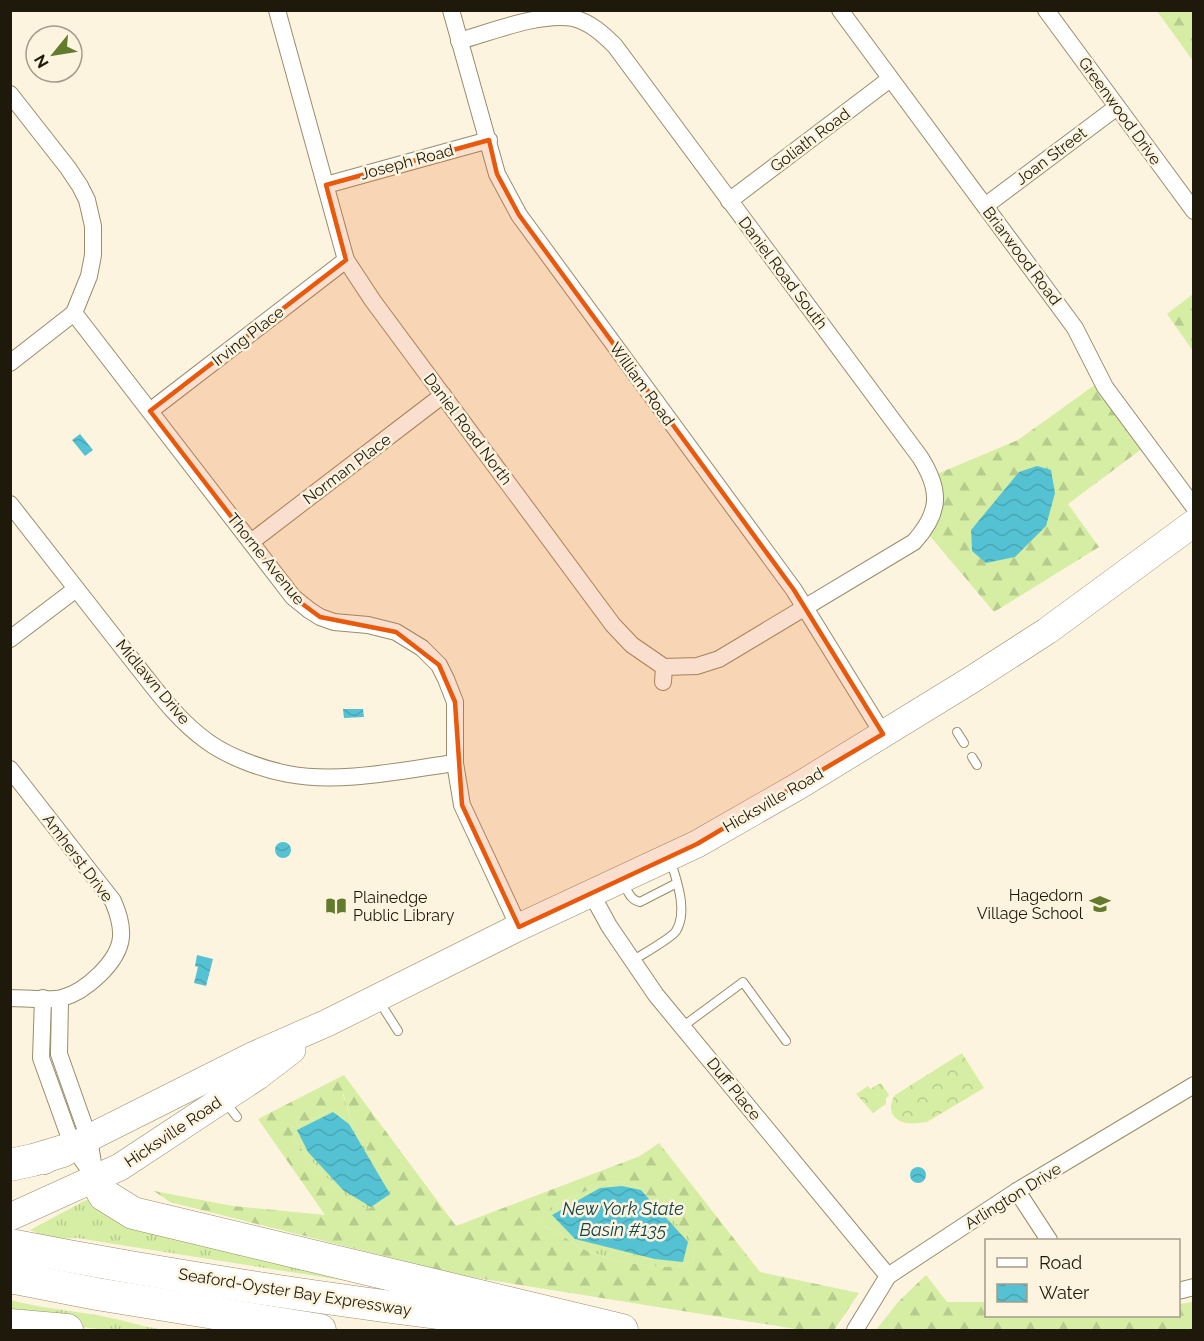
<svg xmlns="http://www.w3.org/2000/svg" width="1204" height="1341" font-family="Raleway,sans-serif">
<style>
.grass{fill:url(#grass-tufts)}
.forest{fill:url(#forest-firs);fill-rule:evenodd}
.park{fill:url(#park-crowns)}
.water{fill:url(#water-waves)}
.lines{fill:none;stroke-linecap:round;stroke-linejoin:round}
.service-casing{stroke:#998c6a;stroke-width:10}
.minor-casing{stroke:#998c6a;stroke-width:18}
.primary-casing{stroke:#998c6a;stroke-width:28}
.motorway-casing{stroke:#998c6a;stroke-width:33}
.service{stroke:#fff;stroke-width:8}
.minor{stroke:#fff;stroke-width:16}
.primary{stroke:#fff;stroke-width:27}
.motorway{stroke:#fff;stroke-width:32}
.marked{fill:#e8590c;fill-opacity:0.2;stroke:#e8590c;stroke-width:4.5;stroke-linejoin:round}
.labels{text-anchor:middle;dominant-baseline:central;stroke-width:5;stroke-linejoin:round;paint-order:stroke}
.street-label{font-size:16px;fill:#1e190b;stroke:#fdf4df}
.poi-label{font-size:16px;fill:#1e190b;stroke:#fdf4df;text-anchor:end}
.water-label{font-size:18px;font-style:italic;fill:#15464e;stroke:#fdf4df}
</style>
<defs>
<pattern id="grass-tufts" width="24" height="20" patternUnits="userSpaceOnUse" patternTransform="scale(1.5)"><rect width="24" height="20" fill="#d5eea4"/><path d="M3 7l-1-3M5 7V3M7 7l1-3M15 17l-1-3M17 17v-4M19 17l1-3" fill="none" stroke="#b6cc8c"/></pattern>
<pattern id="forest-firs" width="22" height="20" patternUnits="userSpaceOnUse" patternTransform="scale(1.5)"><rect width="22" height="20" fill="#d5eea4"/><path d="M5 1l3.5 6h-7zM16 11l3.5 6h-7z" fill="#b6cc8c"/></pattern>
<pattern id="park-crowns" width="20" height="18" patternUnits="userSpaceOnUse" patternTransform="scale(1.5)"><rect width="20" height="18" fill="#d5eea4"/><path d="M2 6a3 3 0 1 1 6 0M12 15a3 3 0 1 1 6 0" fill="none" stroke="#b6cc8c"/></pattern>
<pattern id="water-waves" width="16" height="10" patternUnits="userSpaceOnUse" patternTransform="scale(1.5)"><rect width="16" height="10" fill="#54c2d3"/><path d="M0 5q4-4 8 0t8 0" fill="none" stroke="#49a6b4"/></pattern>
</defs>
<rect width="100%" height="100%" fill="#fdf4df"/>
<g class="grass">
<path d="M342 1092 352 1122 395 1195 368 1209 357 1206 342 1197 333 1184 305 1154 293 1137V1128L333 1109Z"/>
<path d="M609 1181 632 1182 687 1233 695 1246 693 1262 677 1267H665L621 1262 587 1251 544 1225 538 1216 556 1204Z"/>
<path d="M88 1199 97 1202 379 1286 77 1238 51 1239 30 1230Z"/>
<path d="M10 1300C44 1309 78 1311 111 1318 130 1322 147 1328 166 1330H107L11 1319Z"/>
</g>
<g class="forest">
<path d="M1157 11H1193V61Z"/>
<path d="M1193 294V351L1167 314Z"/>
<path d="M1096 384 1143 448 1068 504 1099 547 994 612 930 536 938 521 937 474 1018 440ZM995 502 972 551 971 530Z"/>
<path d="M344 1075 456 1226 640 1156 659 1143 760 1272 859 1293 834 1330H802L464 1276 170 1202 154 1191 233 1206 325 1215 258 1119ZM343 1093 352 1122 394 1195 368 1209 357 1206 343 1197 333 1184 305 1154 293 1137V1128L333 1109 339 1105ZM609 1181 632 1182 687 1233 695 1246 693 1262 677 1267H665L621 1262 587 1251 544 1225 539 1216 556 1204Z"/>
<path d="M926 1275 947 1302H986V1316H1178L1179 1304 1193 1302V1330H876L898 1302Z"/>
</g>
<g class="park">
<path d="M962 1053 984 1088 927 1122C920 1123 913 1124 906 1123 891 1120 887 1107 895 1095Z"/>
<path d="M881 1083 889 1095 886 1098V1104L873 1113 856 1094 868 1086 870 1089Z"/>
</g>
<g class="water">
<path d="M80 434 93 450 85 456 72 440Z"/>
<path d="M1037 466 1051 470 1055 493 1046 526 1015 557 986 563 972 551 971 530 1019 472Z"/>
<path d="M343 709H363L364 717 344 718Z"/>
<circle cx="283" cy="850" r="8"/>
<path d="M197 955 213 959 206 986 194 983 198 967 195 966Z"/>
<path d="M333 1112 349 1124 390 1194 371 1207 343 1190 308 1152 297 1130Z"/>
<circle cx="918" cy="1175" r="8"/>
<path d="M622 1186 641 1190 688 1242 683 1262 655 1259 575 1239 552 1215 600 1188Z"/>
</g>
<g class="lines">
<g class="service-casing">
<g id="service">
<path d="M957 732 964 743"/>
<path d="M972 757 977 765"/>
<path d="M623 883C628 891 630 900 640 902L677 883"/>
<path d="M632 961C641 955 672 938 676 931 688 912 677 881 671 862"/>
<path d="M379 1001 398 1031"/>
<path d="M682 1027 743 982 786 1041"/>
<path d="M226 1103 237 1117"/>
</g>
</g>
<g class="minor-casing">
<g id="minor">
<path d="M277 10 346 260 373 301 613 625 632 645 664 667 697 666 719 659 914 542C941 512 941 490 920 457L615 46C603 34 590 22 573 18 541 12 491 32 459 41"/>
<path d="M451 10 497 174 519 215 794 590 883 734"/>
<path d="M840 10 1075 328 1105 387 1194 507"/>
<path d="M1046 10 1194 211"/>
<path d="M10 94 68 168 80 186 87 200 93 226V255L89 276 74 313 10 363"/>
<path d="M326 185 489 140"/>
<path d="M729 201 890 79"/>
<path d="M985 206 1117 107"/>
<path d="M74 313 293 597 309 610 320 617 334 622 368 625 396 632 422 648 439 665 446 679 455 702V763L462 805 519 927"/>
<path d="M150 411 346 260"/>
<path d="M10 504C48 553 87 602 125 651 151 683 174 718 208 742 229 757 262 769 288 774 341 784 402 770 455 763"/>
<path d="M251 542 443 395"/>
<path d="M10 639 76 589"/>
<path d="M663 682 664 667"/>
<path d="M10 769 113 901C118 913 122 924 121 937 119 962 85 992 62 998 51 1001 23 998 10 998"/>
<path d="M591 893 609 926 656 995 888 1276"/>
<path d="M43 998 41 1058 73 1147 96 1179"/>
<path d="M60 999 59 1054 89 1139 95 1175"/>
<path d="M1017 1191 1049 1240"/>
<path d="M1178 1291 1194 1287"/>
<path d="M855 1330 888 1276 1017 1191 1194 1085"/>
</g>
</g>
<g class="primary-casing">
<g id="primary">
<path d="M43 1161 254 1055 327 1023 519 927 697 844 800 785 971 680 1047 631 1194 523"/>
<path d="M10 1217 120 1167 258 1076 292 1050"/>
</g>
</g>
<g class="motorway-casing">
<g id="motorway">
<path d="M10 1165 33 1160 63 1151"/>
<path d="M96 1179 104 1195 133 1213 622 1330"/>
<path d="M10 1245C199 1282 390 1309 581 1330"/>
<path d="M10 1277 97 1294 320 1330"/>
<path d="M10 1325 67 1330"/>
</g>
</g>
<use href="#service" class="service"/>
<use href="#minor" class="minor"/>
<use href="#primary" class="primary"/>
<use href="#motorway" class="motorway"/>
</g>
<path class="marked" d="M489 140 497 174 519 215 794 590 883 734 697 844 519 927 462 805 455 702 439 665 396 632 320 617 293 597 150 411 346 260 326 185Z"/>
<defs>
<g id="school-bare" transform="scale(1.62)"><path d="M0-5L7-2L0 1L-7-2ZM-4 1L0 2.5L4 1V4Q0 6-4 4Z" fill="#637b2d" stroke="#fdf4df" stroke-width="2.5" paint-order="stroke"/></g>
<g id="library-bare" transform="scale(1.62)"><path d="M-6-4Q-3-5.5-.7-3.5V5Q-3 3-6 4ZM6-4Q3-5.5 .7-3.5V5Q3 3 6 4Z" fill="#637b2d" stroke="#fdf4df" stroke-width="2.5" paint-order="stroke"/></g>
</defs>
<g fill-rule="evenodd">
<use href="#school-bare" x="1100" y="904"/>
<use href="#library-bare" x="336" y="906"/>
</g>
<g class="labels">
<g class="street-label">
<text transform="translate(1120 111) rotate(54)">Greenwood Drive</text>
<text transform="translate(810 140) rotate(-37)">Goliath Road</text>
<text transform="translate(1051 156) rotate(-37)">Joan Street</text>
<text transform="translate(407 162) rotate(-15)">Joseph Road</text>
<text transform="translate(1022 256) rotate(53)">Briarwood Road</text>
<text transform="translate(783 273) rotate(53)">Daniel Road South</text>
<text transform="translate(248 336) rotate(-38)">Irving Place</text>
<text transform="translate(642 384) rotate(54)">William Road</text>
<text transform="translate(468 429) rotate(53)">Daniel Road North</text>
<text transform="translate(347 469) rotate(-37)">Norman Place</text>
<text transform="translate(266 559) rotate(51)">Thorne Avenue</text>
<text transform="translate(153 682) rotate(50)">Midlawn Drive</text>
<text transform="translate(773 800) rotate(-30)">Hicksville Road</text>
<text transform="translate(78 858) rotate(53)">Amherst Drive</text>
<text transform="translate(734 1089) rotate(51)">Duff Place</text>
<text transform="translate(173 1132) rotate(-34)">Hicksville Road</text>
<text transform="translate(1013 1196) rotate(-32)">Arlington Drive</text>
<text transform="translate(295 1292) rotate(9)">Seaford-Oyster Bay Expressway</text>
</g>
<g class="poi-label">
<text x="1083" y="895">Hagedorn<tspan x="1083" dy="18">Village School</tspan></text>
<text x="353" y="897" text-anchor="start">Plainedge<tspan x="353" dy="18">Public Library</tspan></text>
</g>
<g class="water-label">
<text x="623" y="1208">New York State<tspan x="623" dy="21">Basin #135</tspan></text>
</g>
</g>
<rect width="1204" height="1341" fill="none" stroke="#1e190b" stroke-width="24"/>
<rect x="985" y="1239" width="195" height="78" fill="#fdf4df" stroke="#a49c8a" stroke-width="1.5"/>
<rect x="997" y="1258" width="30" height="9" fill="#ffffff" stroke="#a49c8a" stroke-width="1.5"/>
<text x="1039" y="1269" font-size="18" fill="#1e190b">Road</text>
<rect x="997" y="1284" width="30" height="18" fill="url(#water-waves)" stroke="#a49c8a" stroke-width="1.5"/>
<text x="1039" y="1299" font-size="18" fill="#1e190b">Water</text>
<g transform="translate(54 54) rotate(240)"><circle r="28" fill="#fdf4df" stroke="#a49c8a" stroke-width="1.5"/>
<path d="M0-4.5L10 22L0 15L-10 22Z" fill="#637b2d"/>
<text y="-9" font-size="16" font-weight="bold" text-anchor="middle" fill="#1e190b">N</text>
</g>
</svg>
